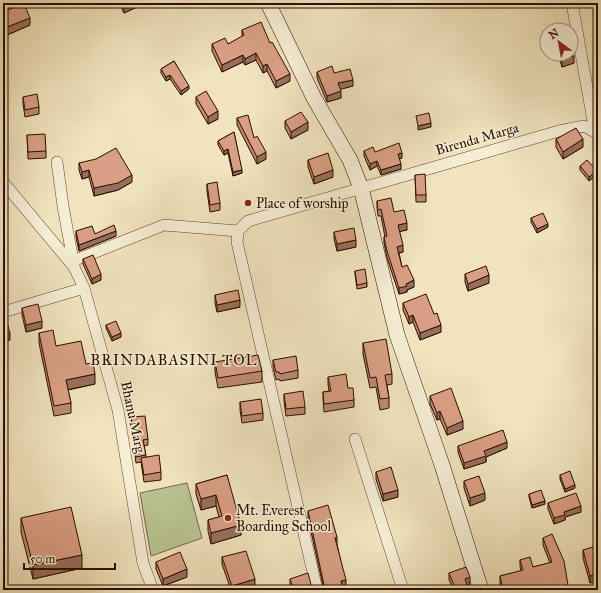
<svg xmlns="http://www.w3.org/2000/svg" width="601" height="593" font-family="'IM FELL Great Primer',serif">
<style>
.green{fill:#b8c492;stroke:#716849}
.lines{fill:none;stroke-linecap:round;stroke-linejoin:round}
.street-casing{stroke:#5c422f;stroke-width:12}
.secondary-casing{stroke:#2a0d00;stroke-width:16}
.street{stroke:#f5edd4;stroke-width:11}
.secondary{stroke:#f5edd4;stroke-width:15}
.wall{fill:#bb8972;stroke:#2a0d00}
.shaded-wall{fill:#986f5c;stroke:#2a0d00}
.building{fill:#d99f84;stroke:#2a0d00}
.poi-dot{fill:#8f2418;stroke:#f5edd4;stroke-width:1.5}
.labels{text-anchor:middle;dominant-baseline:central;stroke-width:3;stroke-linejoin:round;paint-order:stroke}
.street-label{font-size:14px;fill:#2a0d00;stroke:#f5edd4}
.poi-label{font-size:14px;fill:#2a0d00;stroke:#f5edd4;text-anchor:start}
.neighbourhood-label{font-size:15px;letter-spacing:1px;fill:#2a0d00;stroke:#f5edd4}
</style>
<rect width="100%" height="100%" fill="#f0e3bd"/>
<filter id="stains"><feTurbulence type="fractalNoise" baseFrequency=".005" numOctaves="4"/><feColorMatrix values="0 0 0 0 .2 0 0 0 0 .09 0 0 0 0 .02 0 0 0 .5 -.17"/></filter>
<radialGradient id="worn" r=".72"><stop offset=".6" stop-color="#630" stop-opacity="0"/><stop offset="1" stop-color="#630" stop-opacity=".3"/></radialGradient>
<path class="green" d="M187 483 202 538 151 556 140 493Z"/>
<g class="lines">
<g class="street-casing">
<g id="street">
<path d="M572 3 595 132"/>
<path d="M57 162 63 206 74 266"/>
<path d="M3 182 74 267 84 288"/>
<path d="M73 261 164 225 238 231"/>
<path d="M3 312 84 288 118 410 143 563 153 590"/>
<path d="M355 439 403 590"/>
<path d="M317 590 237 242 238 231 248 221 559 131 584 126 595 132 598 136"/>
</g>
</g>
<g class="secondary-casing">
<path id="secondary" d="M268 3 314 98 350 160 361 188 397 335 442 465 481 590"/>
</g>
<use href="#street" class="street"/>
<use href="#secondary" class="secondary"/>
</g>
<g class="wall">
<path d="M119 3H137V7L124 13Z"/>
<path d="M3 12 30 25 7 35 3 25Z"/>
<path d="M242 30 270 43 290 81 276 88 267 71 263 73 256 60 245 65 243 62 222 72 212 51V44H228L242 37Z"/>
<path d="M558 54H571L574 63 562 67Z"/>
<path d="M174 61 189 89 181 95 170 79 166 81 161 73V69Z"/>
<path d="M317 72 334 73 353 86 340 89 341 98 327 102 317 78Z"/>
<path d="M23 97 39 107V114L25 117 23 104Z"/>
<path d="M196 97 218 119 208 124 196 104Z"/>
<path d="M237 118 254 138 266 159 257 164 237 125Z"/>
<path d="M285 121 308 130 291 139 285 128Z"/>
<path d="M234 132 242 173 233 176 228 153 224 155 218 145V141Z"/>
<path d="M27 135 46 151V158L28 159Z"/>
<path d="M556 139 583 147 563 159 556 147Z"/>
<path d="M364 151 375 152 402 158 399 159 401 169 381 175 377 166 370 170 364 156Z"/>
<path d="M308 160 333 177 314 184 308 167Z"/>
<path d="M79 163 132 182 118 190 94 196 89 177 82 179 79 170Z"/>
<path d="M580 166 597 174 589 181 580 170Z"/>
<path d="M415 175 426 195V202H416Z"/>
<path d="M207 184 220 203V210L210 212 207 191Z"/>
<path d="M377 201 394 212 407 230 399 231 403 252 399 253 402 267 414 287 407 290V292L399 294 387 258 384 243V237H385L381 216H378L377 207Z"/>
<path d="M531 218 548 227 537 233 531 222Z"/>
<path d="M76 231 95 234 116 236 79 251 76 237Z"/>
<path d="M334 232 356 247 337 251 334 239Z"/>
<path d="M83 259 101 280 92 284 83 264Z"/>
<path d="M355 271 367 283V287L357 289 355 274Z"/>
<path d="M465 274 489 283 468 291 465 282Z"/>
<path d="M215 295 240 307 217 312 215 303Z"/>
<path d="M403 303 434 314 441 332 420 340 413 322 409 324 403 310Z"/>
<path d="M22 308 42 328 26 332 22 315Z"/>
<path d="M106 325 121 337 112 341 106 328Z"/>
<path d="M39 333 56 346 86 364 95 384 68 390 71 403V413L54 416 39 343Z"/>
<path d="M363 343 392 374V384L387 385 389 398V408L380 410 376 387 370 388 363 354Z"/>
<path d="M273 360 298 370V378L280 381 279 379 276 380 273 367Z"/>
<path d="M215 362 262 371V382L218 388 215 372Z"/>
<path d="M328 377 348 388 354 400V407L324 412 323 399V392L329 391 328 384Z"/>
<path d="M284 394 305 407V414L286 416 284 401Z"/>
<path d="M430 396 463 429 447 435 440 419 437 420 430 404Z"/>
<path d="M240 402 263 413V420L242 423 240 410Z"/>
<path d="M131 417 148 439V445L144 446 146 457 161 472V480L144 482 141 462 136 463 131 423Z"/>
<path d="M458 446 507 448 486 457V462L464 469 458 452Z"/>
<path d="M376 472 398 497 383 501 376 479Z"/>
<path d="M227 475 241 535 211 544 208 531V520L219 517 216 506 201 510 196 494V484Z"/>
<path d="M560 475 575 488 565 492 560 479Z"/>
<path d="M464 481 485 500 470 506 464 488Z"/>
<path d="M529 494 545 504 532 508 529 497Z"/>
<path d="M548 503 581 512 565 517V520L554 524 548 509Z"/>
<path d="M308 511 337 544 346 587 343 588V590H291L290 586V579L312 588 319 590 323 586 308 518Z"/>
<path d="M21 518 82 568 33 579 21 532Z"/>
<path d="M543 538 568 590H501L500 583V576L521 571 520 566V560L533 567 550 563 543 545Z"/>
<path d="M583 550 598 563V581L590 583 583 558Z"/>
<path d="M222 557 255 586 241 590H231L222 564Z"/>
<path d="M156 562 187 577 163 586 156 569Z"/>
<path d="M449 573 470 584 467 585 469 590H448V588L452 586 449 580Z"/>
</g>
<g class="shaded-wall">
<path d="M131 3H137V7L124 13V6Z"/>
<path d="M30 18V25L7 35V27Z"/>
<path d="M256 53V60L245 65V59Z"/>
<path d="M243 55V62L222 72V65Z"/>
<path d="M574 56V63L562 67V59Z"/>
<path d="M267 64V71L263 73V66Z"/>
<path d="M290 74V81L276 88V81Z"/>
<path d="M170 75V79L166 81V77Z"/>
<path d="M353 80V86L338 90V83Z"/>
<path d="M189 86V89L181 95V91Z"/>
<path d="M341 91V98L327 102V96Z"/>
<path d="M218 111V119L208 124V117Z"/>
<path d="M308 122V130L291 139V132Z"/>
<path d="M431 123V127L418 130V126Z"/>
<path d="M583 139V147L563 159V152Z"/>
<path d="M228 149V153L224 155V151Z"/>
<path d="M266 152V159L257 164V157Z"/>
<path d="M402 153V158L398 159V154Z"/>
<path d="M377 161V166L370 170V164Z"/>
<path d="M401 164V169L381 175V170Z"/>
<path d="M89 170V177L82 179V172Z"/>
<path d="M242 170V173L233 176V172Z"/>
<path d="M333 170V177L314 184V177Z"/>
<path d="M597 171V174L589 181V177Z"/>
<path d="M132 175V182L118 190 94 196V188Z"/>
<path d="M407 223V230L398 232V225Z"/>
<path d="M548 224V227L537 233V229Z"/>
<path d="M116 231V236L79 251V245Z"/>
<path d="M356 240V247L337 251V244Z"/>
<path d="M403 245V252L397 253V247Z"/>
<path d="M101 274V280L92 284V279Z"/>
<path d="M489 275V283L468 291V284Z"/>
<path d="M414 280V287L407 290V292L399 294V288L406 284Z"/>
<path d="M240 300V307L217 312V305Z"/>
<path d="M413 315V322L409 324V317Z"/>
<path d="M42 321V328L26 332V325Z"/>
<path d="M441 325V332L420 340V333Z"/>
<path d="M10 333V340L3 342V335Z"/>
<path d="M121 333V337L112 341V337Z"/>
<path d="M95 374V384L66 390V380Z"/>
<path d="M440 411V419L437 420V413Z"/>
<path d="M463 421V429L447 435V428Z"/>
<path d="M507 442V448L486 457V462L464 469V463L484 451Z"/>
<path d="M575 485V488L565 492V489Z"/>
<path d="M398 490V497L383 501V494Z"/>
<path d="M485 493V500L470 506V498Z"/>
<path d="M216 495V506L201 510V499Z"/>
<path d="M545 501V504L532 508V505Z"/>
<path d="M581 506V512L565 517V520L554 524V518L564 512Z"/>
<path d="M241 525V535L211 544V533Z"/>
<path d="M337 537V544L335 545V538Z"/>
<path d="M82 555V568L33 579V565Z"/>
<path d="M187 569V577L163 586V579Z"/>
<path d="M598 574V581L590 583V576Z"/>
<path d="M470 577V584L465 586V579Z"/>
<path d="M255 579V586L241 590H232V586Z"/>
<path d="M346 580V587L341 588V581Z"/>
<path d="M568 585V590H551Z"/>
</g>
<g class="building">
<path d="M24 3 30 18 7 27 3 17V12Z"/>
<path d="M123 3H131L124 6Z"/>
<path d="M261 22 270 43 272 42 290 74 276 81 267 64 263 66 256 53 245 59 243 55 222 65 212 44 225 38 228 44 244 35 242 30Z"/>
<path d="M571 48 574 56 562 59 561 54H571Z"/>
<path d="M174 61 189 86 181 91 170 75 166 77 161 69Z"/>
<path d="M332 66 334 73 350 69 353 80 338 83 341 91 327 96 317 72Z"/>
<path d="M206 91 218 111 208 117 196 97Z"/>
<path d="M37 94 39 107 25 110 23 97Z"/>
<path d="M301 112 308 122 291 132 285 121Z"/>
<path d="M429 113 431 123 418 126 416 116Z"/>
<path d="M248 115 254 138 257 136 266 152 257 157 237 118Z"/>
<path d="M576 128 583 139 563 152 556 139Z"/>
<path d="M234 132 242 170 233 172 228 149 224 151 218 141Z"/>
<path d="M45 134 46 151 28 152 27 135Z"/>
<path d="M399 143 402 153 398 154 401 164 381 170 377 161 370 164 364 151 373 147 375 152Z"/>
<path d="M116 148 132 175 118 183 94 188 89 170 82 172 79 163 96 159Z"/>
<path d="M328 153 333 170 314 177 308 160Z"/>
<path d="M587 160 597 171 589 177 580 166Z"/>
<path d="M425 174 426 195H416L415 175Z"/>
<path d="M217 182 220 203 210 205 207 184Z"/>
<path d="M391 198 394 212 404 210 407 223 398 225 403 245 397 247 402 267 407 265 414 280 406 284 407 286 399 288 387 251 384 237 387 236 381 209 378 210 377 201Z"/>
<path d="M543 213 548 224 537 229 531 218Z"/>
<path d="M114 225 116 231 79 245 76 231 92 226 95 234Z"/>
<path d="M354 228 356 240 337 244 334 232Z"/>
<path d="M93 255 101 274 92 279 83 259Z"/>
<path d="M486 266 489 275 468 284 465 274Z"/>
<path d="M365 269 367 283 357 285 355 271Z"/>
<path d="M238 290 240 300 217 305 215 295Z"/>
<path d="M426 294 434 314 437 313 441 325 420 333 413 315 409 317 403 303Z"/>
<path d="M38 304 42 321 26 325 22 308Z"/>
<path d="M5 316 10 333 3 335V317Z"/>
<path d="M116 321 121 333 112 337 106 325Z"/>
<path d="M53 330 56 346 81 341 86 364 93 363 95 374 66 380 71 403 54 406 39 333Z"/>
<path d="M386 339 392 374 385 375 389 398 380 399 376 377 370 378 363 343Z"/>
<path d="M258 355 262 371 218 378 215 362Z"/>
<path d="M296 356 298 370 280 374 279 372H276L273 360Z"/>
<path d="M346 374 348 388H353L354 400 324 404 323 392 331 391 328 377Z"/>
<path d="M451 388 463 421 447 428 440 411 437 413 430 396Z"/>
<path d="M303 391 305 407 286 409 284 394Z"/>
<path d="M261 399 263 413 242 416 240 402Z"/>
<path d="M145 416 148 439 143 440 146 455 136 457 131 417Z"/>
<path d="M503 430 507 442 484 451 486 456 464 463 458 446Z"/>
<path d="M159 455 161 472 144 475 141 458Z"/>
<path d="M391 467 398 490 383 494 376 472Z"/>
<path d="M570 471 575 485 565 489 560 475Z"/>
<path d="M227 475 241 525 211 533 208 520 222 516 216 495 201 499 196 484Z"/>
<path d="M479 476 485 493 470 498 464 481Z"/>
<path d="M541 490 545 501 532 505 529 494Z"/>
<path d="M576 493 581 506 564 512 565 515 554 518 548 503Z"/>
<path d="M328 505 337 537 335 538 346 580 341 581 343 590H294L290 579 308 573 312 588 319 590 324 585 308 511Z"/>
<path d="M71 507 82 555 33 565 21 518Z"/>
<path d="M552 534 564 561 568 585 551 590H503L500 576 523 570 520 560 530 557 533 567 552 562 543 538Z"/>
<path d="M593 547 598 563V574L590 576 583 550Z"/>
<path d="M246 551 255 579 232 586 222 557Z"/>
<path d="M180 552 187 569 163 579 156 562Z"/>
<path d="M466 567 470 577 465 579 469 590H448V588L454 585 449 573Z"/>
</g>
<g class="poi-dot">
<circle cx="248" cy="203" r="4"/>
<circle cx="228" cy="518" r="4"/>
</g>
<g class="labels">
<g class="street-label">
<text transform="translate(477 139) rotate(-16)">Birenda Marga</text>
<text transform="translate(133 417) rotate(78)">Bhanu Marg</text>
</g>
<g class="poi-label">
<text x="256" y="203">Place of worship</text>
<text x="236" y="510">Mt. Everest<tspan x="236" dy="16">Boarding School</tspan></text>
</g>
<g class="neighbourhood-label">
<text x="174" y="360">BRINDABASINI TOL</text>
</g>
</g>
<rect width="601" height="593" fill="none" stroke="#f0e3bd" stroke-width="16"/>
<rect x="4" y="4" width="593" height="585" fill="none" stroke="#2a0d00" stroke-width="2"/>
<rect x="8" y="8" width="585" height="577" fill="none" stroke="#2a0d00"/>
<g transform="translate(559 42) rotate(328)"><circle r="19" fill="#f5edd4" stroke="#a4937f"/>
<path d="M0-3L7 15L0 10L-7 15Z" fill="#8f2418"/>
<text y="-6" font-size="11" font-weight="bold" text-anchor="middle" fill="#2a0d00">N</text>
</g>
<path d="M24 563v6h91v-6" fill="none" stroke="#2a0d00" stroke-width="2"/>
<text x="30" y="563" font-size="12" fill="#2a0d00" stroke="#f5edd4" stroke-width="3" paint-order="stroke">50 m</text>
<rect width="100%" height="100%" filter="url(#stains)"/>
<rect width="100%" height="100%" fill="url(#worn)"/>
</svg>
